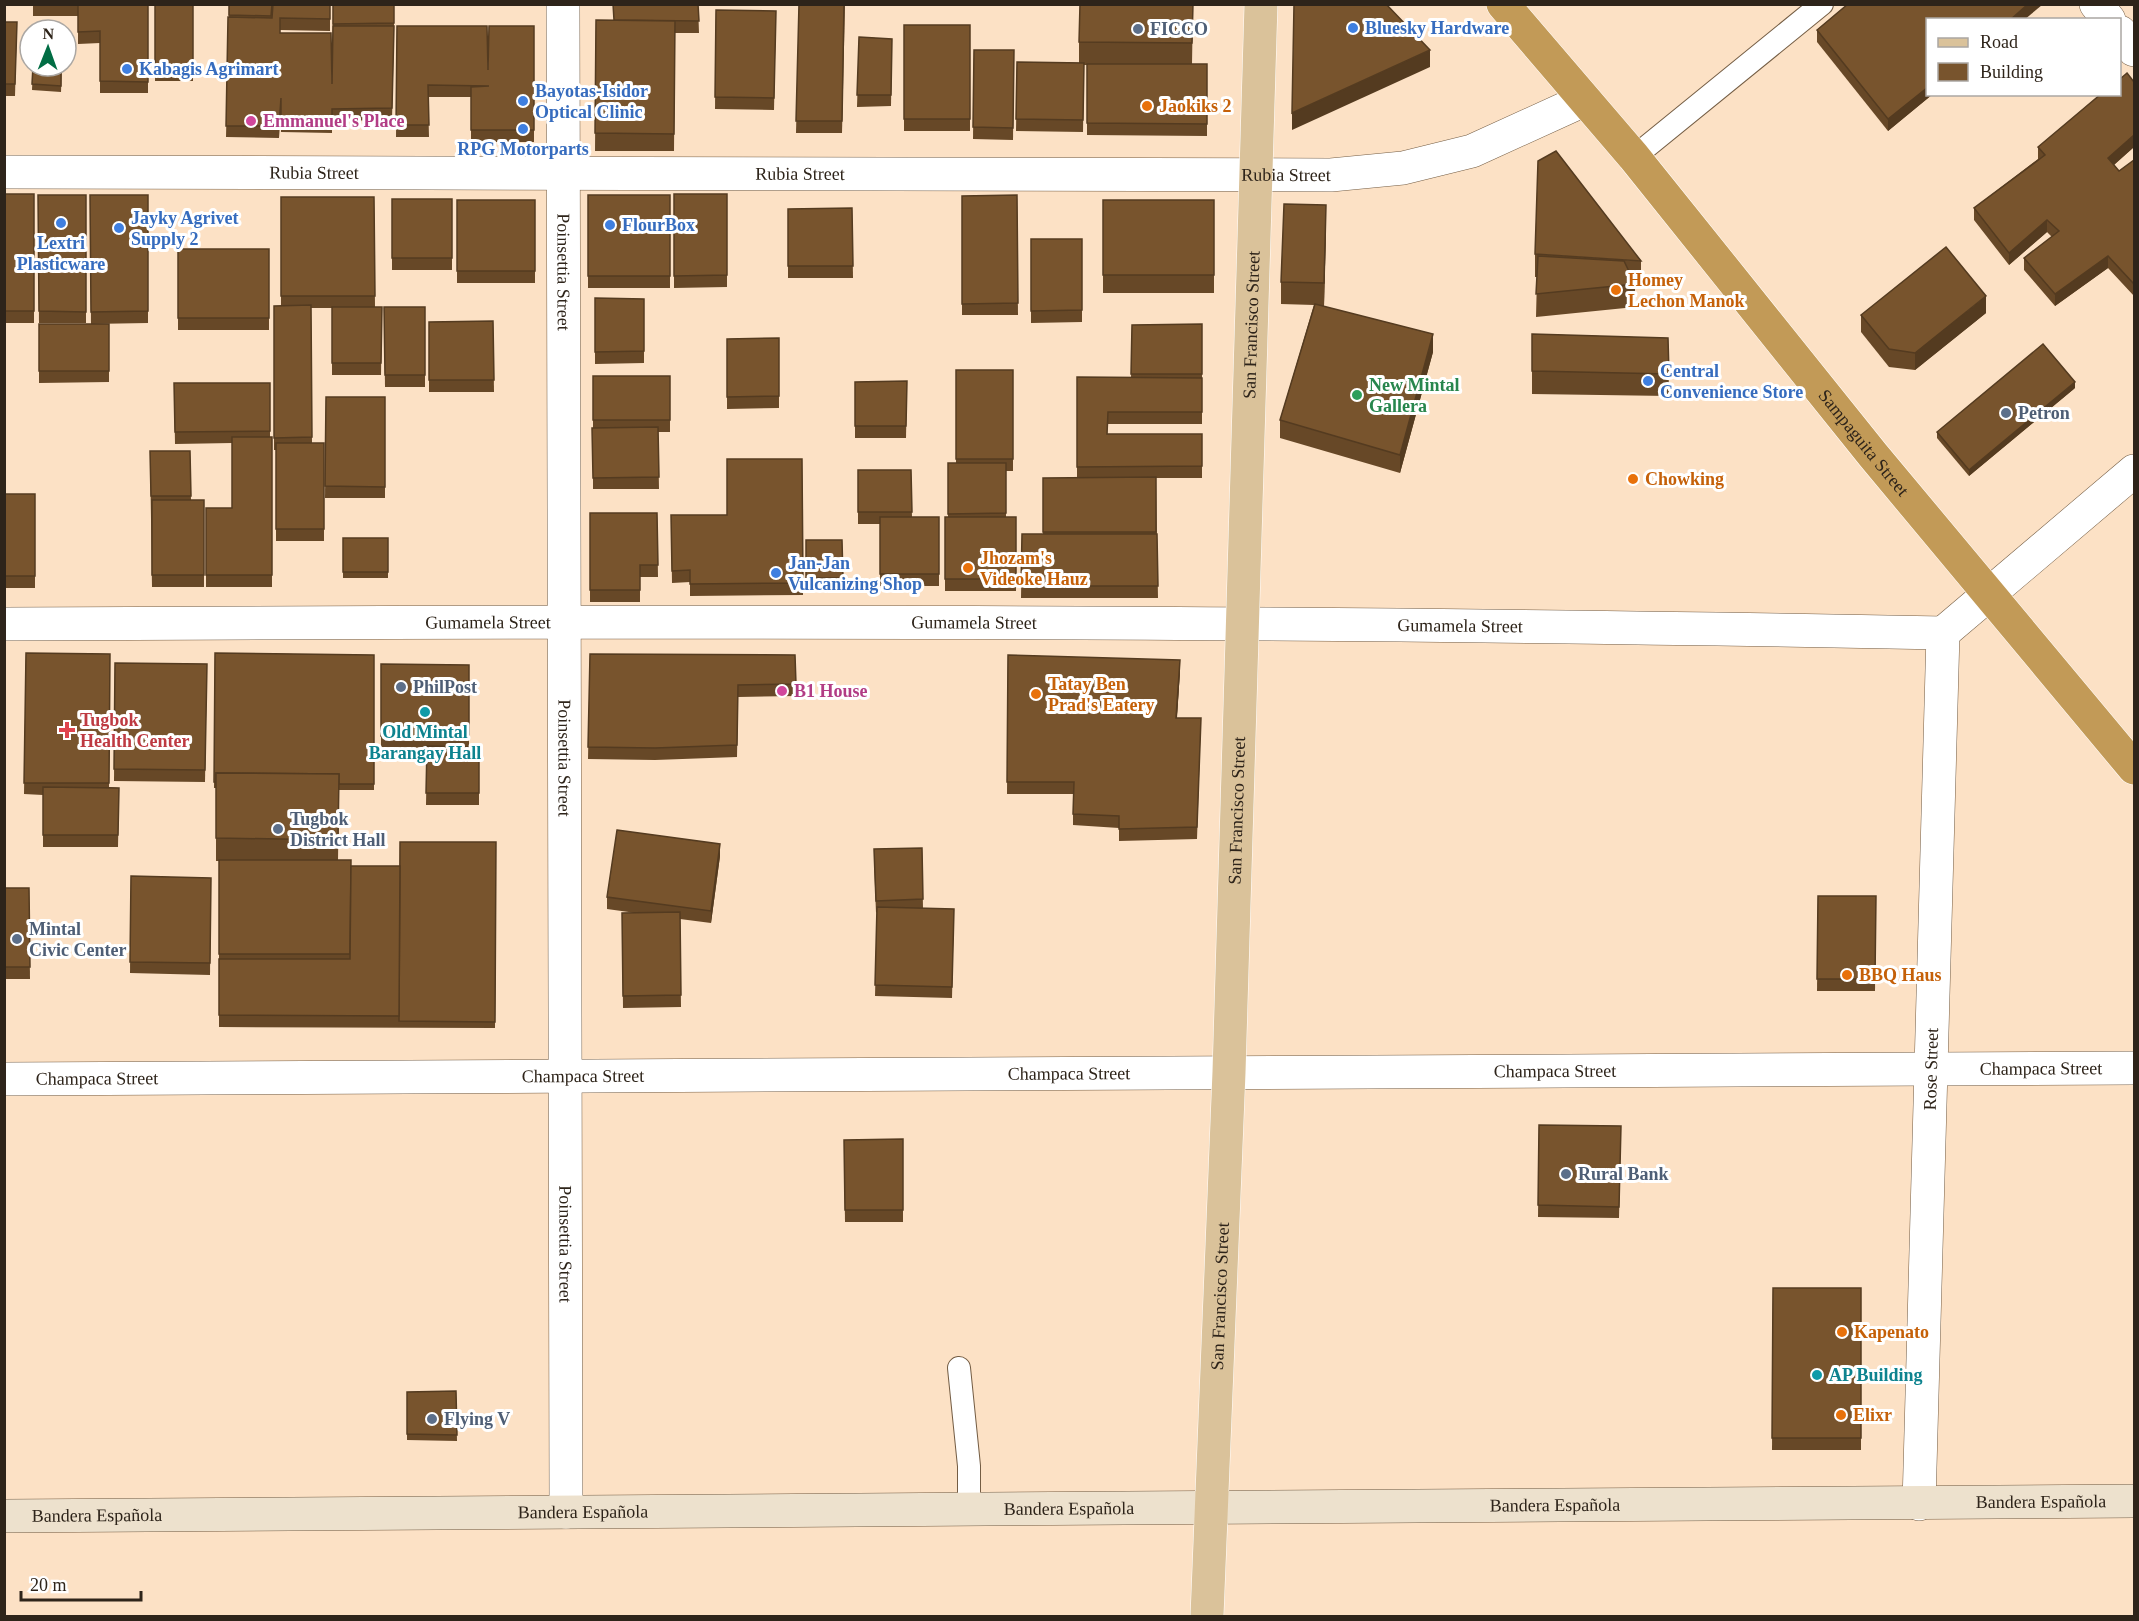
<svg xmlns="http://www.w3.org/2000/svg" width="2139" height="1621" font-family="'Times New Roman',serif">
<style>
.lines{fill:none;stroke-linecap:round;stroke-linejoin:round}
.lane-casing{stroke:#745d44;stroke-width:24}
.street-casing{stroke:#745d44;stroke-width:34}
.secondary-casing{stroke:#745d44;stroke-width:34}
.primary-casing{stroke:#fff;stroke-width:34}
.highway-casing{stroke:#fff;stroke-width:34}
.lane{stroke:#fff;stroke-width:22}
.street{stroke:#fff;stroke-width:33}
.secondary{stroke:#ede1cd;stroke-width:33}
.primary{stroke:#dac29a;stroke-width:33}
.highway{stroke:#c29a57;stroke-width:33}
.wall{fill:#674827}
.shaded-wall{fill:#543b20}
.building{fill:#78542d;stroke:#543b20;stroke-width:1.5}
.shop-dot{fill:#3f7fe0;stroke:#fff;stroke-width:2}
.service-dot{fill:#5c6f8a;stroke:#fff;stroke-width:2}
.food-dot{fill:#e8710a;stroke:#fff;stroke-width:2}
.hotel-dot{fill:#d1479c;stroke:#fff;stroke-width:2}
.leisure-dot{fill:#2e9e5b;stroke:#fff;stroke-width:2}
.culture-dot{fill:#0f9aa8;stroke:#fff;stroke-width:2}
.health-dot{fill:#e0444e;stroke:#fff;stroke-width:2}
.labels{text-anchor:middle;dominant-baseline:central;stroke-width:6;stroke-linejoin:round;paint-order:stroke}
.shop-label{font-size:18px;font-weight:bold;fill:#366cbe;stroke:#fff;text-anchor:start}
.service-label{font-size:18px;font-weight:bold;fill:#4e5e75;stroke:#fff;text-anchor:start}
.food-label{font-size:18px;font-weight:bold;fill:#c56008;stroke:#fff;text-anchor:start}
.hotel-label{font-size:18px;font-weight:bold;fill:#b23c85;stroke:#fff;text-anchor:start}
.street-label{font-size:18px;fill:#2e241a;stroke:#fff}
.leisure-label{font-size:18px;font-weight:bold;fill:#27864d;stroke:#fff;text-anchor:start}
.health-label{font-size:18px;font-weight:bold;fill:#be3a42;stroke:#fff;text-anchor:start}
.culture-label{font-size:18px;font-weight:bold;fill:#0d838f;stroke:#fff}
</style>
<rect width="100%" height="100%" fill="#fce1c5"/>
<g class="lines">
<g class="lane-casing">
<g id="lane">
<path d="M1634 157 1822 4"/>
<path d="M959 1368 969 1466V1509"/>
</g>
</g>
<g class="street-casing">
<g id="street">
<path id="s1" d="M563 4 566 1512"/>
<path d="M2096 4 2109 20"/>
<path d="M2120 32 2134 50"/>
<path id="s2" d="M4 172 1331 175 1403 168 1472 151 1584 100"/>
<path id="s3" d="M4 624C651 621 1297 620 1943 633"/>
<path d="M1943 633 2134 471"/>
<path id="s4" d="M4 1079 2134 1068"/>
<path id="s5" d="M1919 1504 1943 633"/>
</g>
</g>
<g class="secondary-casing">
<g id="secondary">
<path id="s6" d="M4 1516 2134 1501"/>
</g>
</g>
<g class="primary-casing">
<g id="primary">
<path id="s7" d="M1207 1616 1229 1072 1261 4"/>
</g>
</g>
<g class="highway-casing">
<g id="highway">
<path id="s8" d="M1503 4 1634 157 1873 455 2134 768"/>
</g>
</g>
<use href="#lane" class="lane"/>
<use href="#street" class="street"/>
<use href="#secondary" class="secondary"/>
<use href="#primary" class="primary"/>
<use href="#highway" class="highway"/>
</g>
<g class="wall">
<path d="M33 4H148V93H100V43L78 44V16H33Z"/>
<rect x="155" y="4" width="38" height="77"/>
<path d="M229 4H330V31L280 30V33L332 84 333 4H394V35L392 120 332 121V133L281 132V110L279 138 226 137Z"/>
<path d="M698 4 699 33H675L674 151H595L596 20H613Z"/>
<path d="M799 4H845L842 133H796Z"/>
<path d="M1193 4 1192 64H1207V136L1087 135V65H1084L1083 132 1016 131 1017 62 1079 63V42Z"/>
<path d="M2042 4 1888 131 1817 42V30Z"/>
<path d="M716 10 776 11 774 110 715 109Z"/>
<path d="M4 22H17L15 96H4Z"/>
<rect x="904" y="25" width="66" height="106"/>
<path d="M397 26 488 70 534 26V142H471V97H428L429 137H396Z"/>
<path d="M859 37 892 39 891 106 857 107Z"/>
<path d="M974 50H1014L1013 140 973 139Z"/>
<path d="M33 66H62L61 92 32 90Z"/>
<path d="M2134 82V147L2114 165 2119 171 2134 160V296L2108 268 2055 306 2024 270V258L2052 237 2047 232 2009 265 1974 220V208L2038 159V147Z"/>
<rect x="4" y="194" width="30" height="129"/>
<path d="M674 194H727V287L674 288Z"/>
<path d="M38 195H86V323H39Z"/>
<path d="M90 195H148V323L91 324Z"/>
<rect x="588" y="195" width="82" height="93"/>
<path d="M1017 195 1018 315H962V196Z"/>
<path d="M281 197H374L375 307H382L381 375H332V308H311L312 443H324V541H276V450H274V306H281Z"/>
<rect x="392" y="199" width="60" height="71"/>
<rect x="457" y="200" width="78" height="83"/>
<rect x="1103" y="200" width="111" height="93"/>
<path d="M852 208 853 278H788V209Z"/>
<path d="M1326 228 1324 306H1321L1433 352 1400 473 1280 438V420L1314 305 1281 304V282Z"/>
<path d="M1031 239H1082V322L1031 323Z"/>
<rect x="178" y="249" width="91" height="81"/>
<path d="M1535 254 1641 261V283H1635V307L1536 317 1537 277H1535Z"/>
<path d="M595 298 644 299V363L595 364Z"/>
<path d="M384 307H425V387H385Z"/>
<path d="M1986 313 1915 370 1889 367 1861 332V315Z"/>
<path d="M493 321 494 392H429V322Z"/>
<path d="M39 324H109V382L39 383Z"/>
<path d="M1202 324V424H1108L1107 434H1202V478H1156L1158 598H1021L1022 534H1043V478H1077V377L1131 378 1132 325Z"/>
<path d="M1532 334 1668 338 1669 396 1532 394Z"/>
<path d="M779 338V408L727 409V339Z"/>
<path d="M956 370H1013V471H1006V517H1016V591H945V517H948V463H956Z"/>
<path d="M593 376H670V432H658L659 489H593Z"/>
<path d="M907 381 906 438H855V382Z"/>
<path d="M174 383H270V437H272V587H206V508H232V443L175 444Z"/>
<path d="M2075 388 1969 476 1937 438V432Z"/>
<path d="M326 397H385V498H325Z"/>
<path d="M150 451H190L191 500H204V587H152Z"/>
<path d="M802 459 803 595 690 596V582L672 583 671 515H727Z"/>
<path d="M858 470H911L912 517H939V586H880V524H858Z"/>
<rect x="4" y="494" width="31" height="94"/>
<path d="M590 513H657L658 577H640V602H590Z"/>
<rect x="343" y="538" width="45" height="40"/>
<path d="M806 540H842L843 590H806Z"/>
<path d="M26 653 110 654 109 787 119 788 118 847H43V795L24 794Z"/>
<path d="M215 653 374 655V790H339L338 860 351 866H400L496 842 495 1028 219 1027V861H216V788H214Z"/>
<path d="M590 654 795 655 796 696 738 697 737 757 655 760 588 759Z"/>
<path d="M1008 655 1180 671 1177 718H1201L1197 839 1119 841V828L1073 825V794H1007Z"/>
<path d="M115 663 207 664 205 782 114 781Z"/>
<path d="M381 664 469 665V747H479V805H426L427 748 381 747Z"/>
<path d="M922 848 923 909H954L952 998 875 996 877 912 876 913 874 861Z"/>
<path d="M720 856 711 923 680 919 681 1007 623 1008 622 913H636L607 909V897Z"/>
<path d="M131 876 211 878 210 975 130 973Z"/>
<path d="M4 888H29L30 979H4Z"/>
<path d="M1818 896H1876L1875 991H1817Z"/>
<path d="M1539 1125 1621 1126 1619 1218 1538 1217Z"/>
<path d="M903 1139V1222H845L844 1140Z"/>
<path d="M1773 1288H1861V1450H1772Z"/>
<path d="M456 1391 457 1441 407 1440V1392Z"/>
</g>
<g class="shaded-wall">
<path d="M2028 4 2042 5 2024 20H2010Z"/>
<path d="M1430 50V67L1292 130V113Z"/>
<path d="M1928 87V94H1933L1888 131V119Z"/>
<path d="M2134 135V147L2108 170V158Z"/>
<path d="M1326 205V228L1324 306V283Z"/>
<path d="M2047 220V232L2009 265V253Z"/>
<path d="M2108 256V268L2055 306V294Z"/>
<path d="M1986 296V313L1915 370V353Z"/>
<path d="M1433 334V352L1400 473V455Z"/>
<path d="M2075 382V388L1969 476V470Z"/>
<path d="M1180 660V671L1176 730V718Z"/>
<path d="M720 844V856L711 923V911Z"/>
</g>
<g class="building">
<path d="M78 4H148V82L100 81V31L78 32Z"/>
<rect x="155" y="4" width="38" height="65"/>
<path d="M229 4H272L271 16 229 15Z"/>
<path d="M273 4H330V19L280 18V33H331L332 84 333 26H394L392 108 332 109V121L281 120V98L279 126H226L228 17 272 18Z"/>
<path d="M333 4H394V23L333 24Z"/>
<path d="M613 4H698L699 21 614 20Z"/>
<path d="M799 4H844L842 121H796Z"/>
<path d="M1080 4H1193L1192 43 1079 42Z"/>
<path d="M1294 4H1386L1430 50 1292 113Z"/>
<path d="M1848 4H2028L2010 20H1928V87L1888 119 1817 30Z"/>
<path d="M716 10 776 11 774 98 715 97Z"/>
<path d="M596 20 675 21 674 134 595 133Z"/>
<path d="M4 22H17L15 84H4Z"/>
<rect x="904" y="25" width="66" height="94"/>
<path d="M397 26H487L488 70 489 26H534V130H471V87L489 86 428 85 429 125H396Z"/>
<path d="M859 37 892 39 891 95H857Z"/>
<path d="M974 50H1014L1013 128 973 127Z"/>
<path d="M1017 62 1084 63 1083 120 1016 119Z"/>
<path d="M1087 64H1207V124L1087 123Z"/>
<path d="M33 66H61V86L32 84Z"/>
<path d="M2127 73 2134 82V135L2108 158 2119 171 2134 160V284L2108 256 2055 294 2024 258 2059 231 2047 220 2009 253 1974 208 2045 155 2038 147 2101 94H2120V79Z"/>
<path d="M1556 151 1641 261 1535 254 1538 161Z"/>
<rect x="4" y="194" width="30" height="117"/>
<path d="M674 194H727V275L674 276Z"/>
<path d="M38 195H86V312L39 311Z"/>
<path d="M90 195H148V311L91 312Z"/>
<rect x="588" y="195" width="82" height="81"/>
<path d="M1017 195 1018 303 962 304V196Z"/>
<path d="M281 197H374L375 296H281Z"/>
<rect x="392" y="199" width="60" height="59"/>
<rect x="457" y="200" width="78" height="71"/>
<rect x="1103" y="200" width="111" height="75"/>
<path d="M1284 204 1326 205 1324 283 1281 282Z"/>
<path d="M852 208 853 266H788V209Z"/>
<path d="M1031 239H1082V310L1031 311Z"/>
<path d="M1946 247 1986 296 1915 353 1889 349 1861 315Z"/>
<rect x="178" y="249" width="91" height="69"/>
<path d="M1538 256 1624 261 1635 284 1536 294Z"/>
<path d="M595 298 644 299V351L595 352Z"/>
<path d="M1315 304 1433 334 1400 455 1280 420Z"/>
<path d="M311 305 312 437 274 438V306Z"/>
<path d="M332 307H382L381 363H332Z"/>
<path d="M384 307H425V375H385Z"/>
<path d="M493 321 494 380H429V322Z"/>
<rect x="39" y="324" width="70" height="47"/>
<path d="M1202 324V374H1131L1132 325Z"/>
<path d="M1532 334 1668 338 1669 374 1532 371Z"/>
<path d="M779 338V396L727 397V339Z"/>
<path d="M2043 344 2075 382 1969 470 1937 432Z"/>
<rect x="956" y="370" width="57" height="89"/>
<rect x="593" y="376" width="77" height="44"/>
<path d="M1077 377 1202 378V412H1108L1107 434H1202V466L1077 467Z"/>
<path d="M907 381 906 426H855V382Z"/>
<path d="M174 383H270V431L175 432Z"/>
<path d="M326 397H385V487L325 486Z"/>
<path d="M658 427 659 477 593 478 592 428Z"/>
<path d="M232 437H272V575H206V508H232Z"/>
<rect x="276" y="443" width="48" height="86"/>
<path d="M150 451H190L191 496H151Z"/>
<path d="M727 459H802L803 583 690 584V570L672 571 671 515H727Z"/>
<path d="M948 463H1006V513L948 514Z"/>
<path d="M858 470H911L912 512H858Z"/>
<path d="M1156 477V532H1043V478Z"/>
<rect x="4" y="494" width="31" height="82"/>
<rect x="152" y="500" width="52" height="75"/>
<path d="M590 513H657L658 565H640V590H590Z"/>
<rect x="880" y="517" width="59" height="57"/>
<rect x="945" y="517" width="71" height="62"/>
<path d="M1022 534H1157L1158 586H1021Z"/>
<rect x="343" y="538" width="45" height="34"/>
<path d="M806 540H842L843 578H806Z"/>
<path d="M26 653 110 654 109 783H24Z"/>
<path d="M215 653 374 655V784H339V774L216 773V782H214Z"/>
<path d="M590 654 795 655 796 684 738 685 737 745 655 748 588 747Z"/>
<path d="M1008 655 1180 660 1176 718H1201L1197 827 1119 829V816L1073 814 1074 782H1007Z"/>
<path d="M115 663 207 664 205 770 114 769Z"/>
<path d="M381 664 469 665V736H381Z"/>
<path d="M427 746 479 747V793H426Z"/>
<path d="M216 773 339 774 338 840 216 838Z"/>
<path d="M43 787 119 788 118 835H43Z"/>
<path d="M617 830 720 844 711 911 607 897Z"/>
<path d="M400 842H496L495 1022 399 1021Z"/>
<path d="M922 848 923 899 876 901 874 849Z"/>
<path d="M219 860H351L350 954H219Z"/>
<path d="M351 866H400L399 1016 219 1015V959H350Z"/>
<path d="M131 876 211 878 210 963 130 962Z"/>
<path d="M4 888H29L30 967H4Z"/>
<path d="M1818 896H1876L1875 979H1817Z"/>
<path d="M877 907 954 909 952 987 875 985Z"/>
<path d="M680 912 681 995 623 996 622 913Z"/>
<path d="M1539 1125 1621 1126 1619 1207 1538 1205Z"/>
<path d="M903 1139V1210H845L844 1140Z"/>
<path d="M1773 1288H1861V1438H1772Z"/>
<path d="M456 1391 457 1435 407 1434V1392Z"/>
</g>
<g class="shop-dot">
<circle cx="1353" cy="28" r="6"/>
<circle cx="127" cy="69" r="6"/>
<circle cx="523" cy="101" r="6"/>
<circle cx="523" cy="129" r="6"/>
<circle cx="61" cy="223" r="6"/>
<circle cx="610" cy="225" r="6"/>
<circle cx="119" cy="228" r="6"/>
<circle cx="1648" cy="381" r="6"/>
<circle cx="776" cy="573" r="6"/>
</g>
<g class="service-dot">
<circle cx="1138" cy="29" r="6"/>
<circle cx="2006" cy="413" r="6"/>
<circle cx="401" cy="687" r="6"/>
<circle cx="278" cy="829" r="6"/>
<circle cx="17" cy="939" r="6"/>
<circle cx="1566" cy="1174" r="6"/>
<circle cx="432" cy="1419" r="6"/>
</g>
<g class="food-dot">
<circle cx="1147" cy="106" r="6"/>
<circle cx="1616" cy="290" r="6"/>
<circle cx="1633" cy="479" r="6"/>
<circle cx="968" cy="568" r="6"/>
<circle cx="1036" cy="694" r="6"/>
<circle cx="1847" cy="975" r="6"/>
<circle cx="1842" cy="1332" r="6"/>
<circle cx="1841" cy="1415" r="6"/>
</g>
<g class="hotel-dot">
<circle cx="251" cy="121" r="6"/>
<circle cx="782" cy="691" r="6"/>
</g>
<circle class="leisure-dot" cx="1357" cy="395" r="6"/>
<g class="culture-dot">
<circle cx="425" cy="712" r="6"/>
<circle cx="1817" cy="1375" r="6"/>
</g>
<path class="health-dot" d="M64 721h6v6h6v6h-6v6h-6v-6h-6v-6h6z"/>
<g class="labels">
<g class="shop-label">
<text x="1365" y="28">Bluesky Hardware</text>
<text x="139" y="69">Kabagis Agrimart</text>
<text x="535" y="91">Bayotas-Isidor<tspan x="535" dy="21">Optical Clinic</tspan></text>
<text x="523" y="149" text-anchor="middle">RPG Motorparts</text>
<text x="131" y="218">Jayky Agrivet<tspan x="131" dy="21">Supply 2</tspan></text>
<text x="622" y="225">FlourBox</text>
<text x="61" y="243" text-anchor="middle">Lextri<tspan x="61" dy="21">Plasticware</tspan></text>
<text x="1660" y="371">Central<tspan x="1660" dy="21">Convenience Store</tspan></text>
<text x="788" y="563">Jan-Jan<tspan x="788" dy="21">Vulcanizing Shop</tspan></text>
</g>
<g class="service-label">
<text x="1150" y="29">FICCO</text>
<text x="2018" y="413">Petron</text>
<text x="413" y="687">PhilPost</text>
<text x="290" y="819">Tugbok<tspan x="290" dy="21">District Hall</tspan></text>
<text x="29" y="929">Mintal<tspan x="29" dy="21">Civic Center</tspan></text>
<text x="1578" y="1174">Rural Bank</text>
<text x="444" y="1419">Flying V</text>
</g>
<g class="food-label">
<text x="1159" y="106">Jaokiks 2</text>
<text x="1628" y="280">Homey<tspan x="1628" dy="21">Lechon Manok</tspan></text>
<text x="1645" y="479">Chowking</text>
<text x="980" y="558">Jhozam's<tspan x="980" dy="21">Videoke Hauz</tspan></text>
<text x="1048" y="684">Tatay Ben<tspan x="1048" dy="21">Prad's Eatery</tspan></text>
<text x="1859" y="975">BBQ Haus</text>
<text x="1854" y="1332">Kapenato</text>
<text x="1853" y="1415">Elixr</text>
</g>
<g class="hotel-label">
<text x="263" y="121">Emmanuel's Place</text>
<text x="794" y="691">B1 House</text>
</g>
<g class="street-label">
<text stroke="none"><textPath href="#s2" startOffset="310">Rubia Street</textPath></text>
<text stroke="none"><textPath href="#s2" startOffset="796">Rubia Street</textPath></text>
<text stroke="none"><textPath href="#s2" startOffset="1282">Rubia Street</textPath></text>
<text stroke="none"><textPath href="#s1" startOffset="268">Poinsettia Street</textPath></text>
<text stroke="none"><textPath href="#s7" startOffset="1292">San Francisco Street</textPath></text>
<text stroke="none"><textPath href="#s8" startOffset="568">Sampaguita Street</textPath></text>
<text stroke="none"><textPath href="#s3" startOffset="484">Gumamela Street</textPath></text>
<text stroke="none"><textPath href="#s3" startOffset="970">Gumamela Street</textPath></text>
<text stroke="none"><textPath href="#s3" startOffset="1456">Gumamela Street</textPath></text>
<text stroke="none"><textPath href="#s1" startOffset="754">Poinsettia Street</textPath></text>
<text stroke="none"><textPath href="#s7" startOffset="806">San Francisco Street</textPath></text>
<text stroke="none"><textPath href="#s5" startOffset="435">Rose Street</textPath></text>
<text stroke="none"><textPath href="#s4" startOffset="2037">Champaca Street</textPath></text>
<text stroke="none"><textPath href="#s4" startOffset="1551">Champaca Street</textPath></text>
<text stroke="none"><textPath href="#s4" startOffset="1065">Champaca Street</textPath></text>
<text stroke="none"><textPath href="#s4" startOffset="579">Champaca Street</textPath></text>
<text stroke="none"><textPath href="#s4" startOffset="93">Champaca Street</textPath></text>
<text stroke="none"><textPath href="#s1" startOffset="1240">Poinsettia Street</textPath></text>
<text stroke="none"><textPath href="#s7" startOffset="320">San Francisco Street</textPath></text>
<text stroke="none"><textPath href="#s6" startOffset="2037">Bandera Española</textPath></text>
<text stroke="none"><textPath href="#s6" startOffset="1551">Bandera Española</textPath></text>
<text stroke="none"><textPath href="#s6" startOffset="1065">Bandera Española</textPath></text>
<text stroke="none"><textPath href="#s6" startOffset="579">Bandera Española</textPath></text>
<text stroke="none"><textPath href="#s6" startOffset="93">Bandera Española</textPath></text>
</g>
<g class="leisure-label">
<text x="1369" y="385">New Mintal<tspan x="1369" dy="21">Gallera</tspan></text>
</g>
<g class="health-label">
<text x="80" y="720">Tugbok<tspan x="80" dy="21">Health Center</tspan></text>
</g>
<g class="culture-label">
<text x="425" y="732">Old Mintal<tspan x="425" dy="21">Barangay Hall</tspan></text>
<text x="1829" y="1375" text-anchor="start">AP Building</text>
</g>
</g>
<rect width="2139" height="1621" fill="none" stroke="#2e241a" stroke-width="12"/>
<rect x="1926" y="18" width="195" height="78" fill="#ffffff" stroke="#aba7a3" stroke-width="1.5"/>
<rect x="1938" y="38" width="30" height="9" fill="#dac29a" stroke="#aba7a3" stroke-width="1.5"/>
<text x="1980" y="48" font-size="18" fill="#2e241a">Road</text>
<rect x="1938" y="63" width="30" height="18" fill="#78542d" stroke="#aba7a3" stroke-width="1.5"/>
<text x="1980" y="78" font-size="18" fill="#2e241a">Building</text>
<g transform="translate(48 48) rotate(1)"><circle r="28" fill="#ffffff" stroke="#aba7a3" stroke-width="1.5"/>
<path d="M0-4.5L10 22L0 15L-10 22Z" fill="#016d44"/>
<text y="-9" font-size="16" font-weight="bold" text-anchor="middle" fill="#2e241a">N</text>
</g>
<path d="M21 1591v9h120v-9" fill="none" stroke="#2e241a" stroke-width="3"/>
<text x="30" y="1591" font-size="18" fill="#2e241a" stroke="#ffffff" stroke-width="4.5" paint-order="stroke">20 m</text>
</svg>
